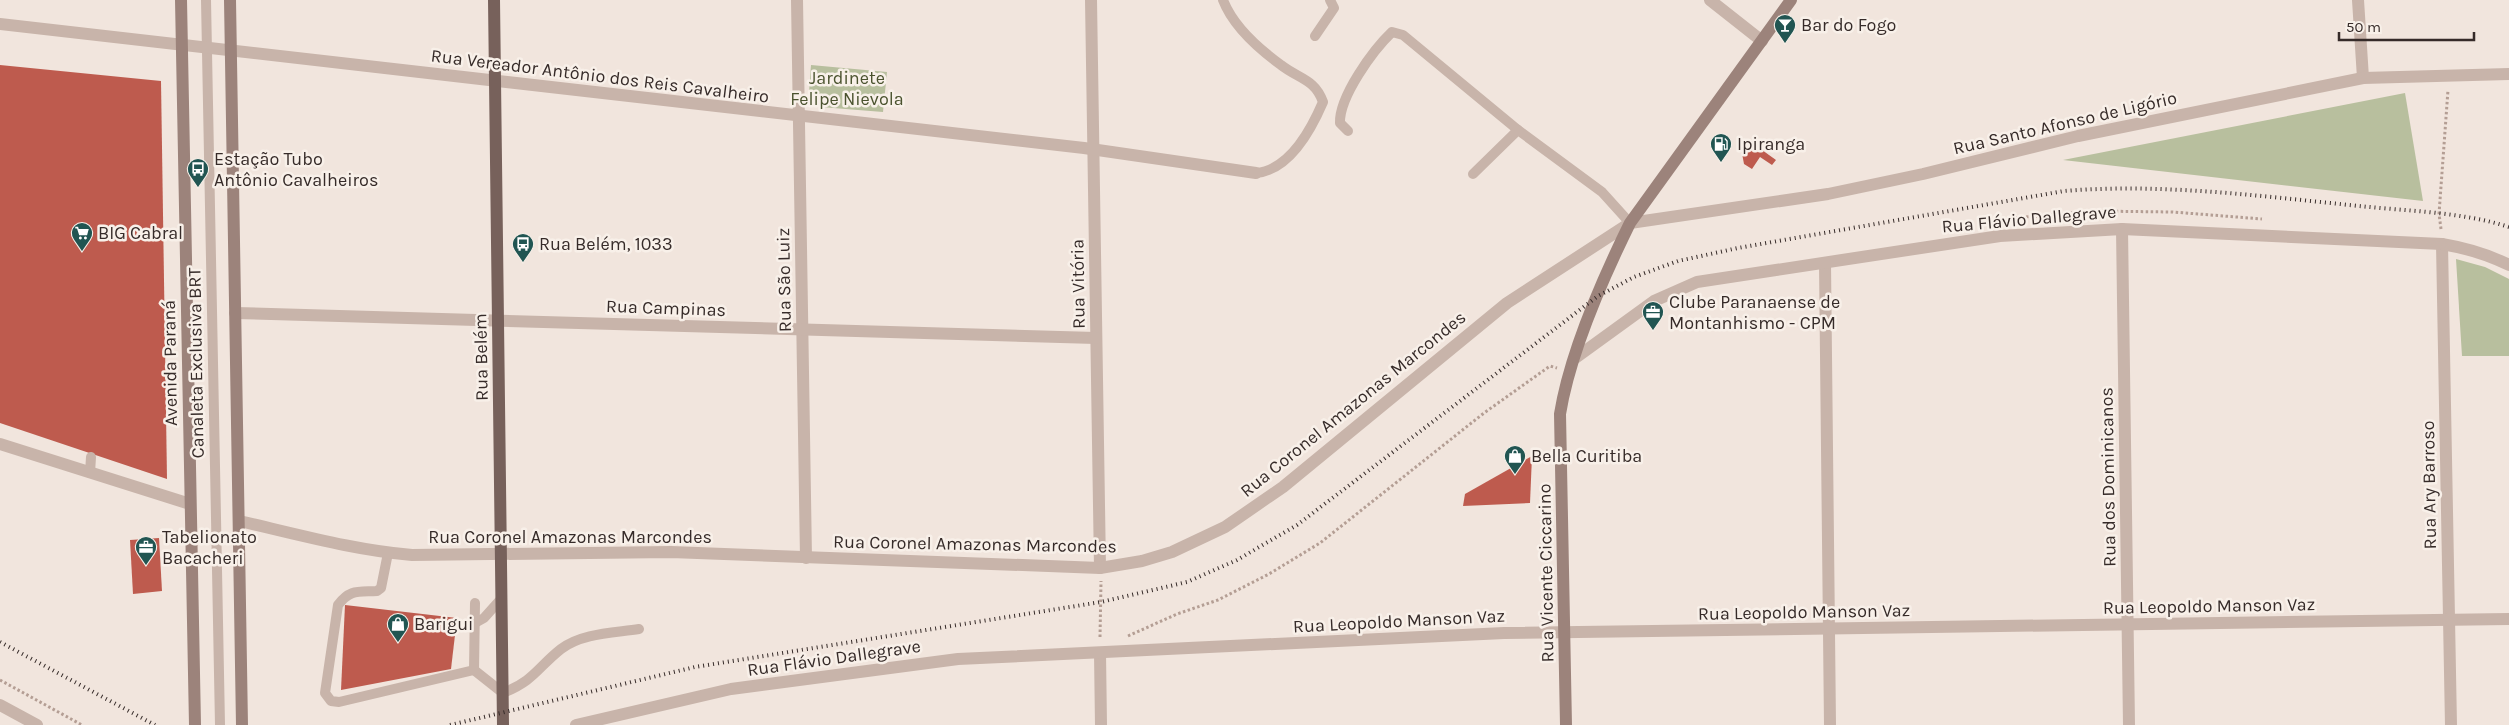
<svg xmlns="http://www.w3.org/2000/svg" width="2509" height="725" font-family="Karla,sans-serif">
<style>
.green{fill:#b8bf9e}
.building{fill:#be5b4e}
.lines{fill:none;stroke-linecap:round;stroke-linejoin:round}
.path{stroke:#b49e94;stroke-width:3;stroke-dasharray:2.5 2.5;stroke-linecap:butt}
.lane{stroke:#c8b4aa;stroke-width:10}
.street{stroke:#c8b4aa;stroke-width:12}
.secondary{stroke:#9c837b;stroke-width:12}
.primary{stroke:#77615b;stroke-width:12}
.rail{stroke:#362b29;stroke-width:4;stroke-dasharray:1 4;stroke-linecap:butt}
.labels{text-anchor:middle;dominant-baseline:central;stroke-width:5;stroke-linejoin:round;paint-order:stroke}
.poi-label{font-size:18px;fill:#362b29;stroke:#f8f0e9;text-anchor:start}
.street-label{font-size:18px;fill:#362b29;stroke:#f8f0e9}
.park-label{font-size:18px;fill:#4a522e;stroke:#f8f0e9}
</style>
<rect width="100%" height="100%" fill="#f1e5dd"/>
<g class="green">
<path d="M811 65 887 72 883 112 808 106Z"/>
<path d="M2405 93 2423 201 2063 160Z"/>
<path d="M2456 259 2485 267 2509 279V356H2462Z"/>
</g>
<g class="building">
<path d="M0 65 161 81 167 479 0 423Z"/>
<path d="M1748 140 1776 160 1772 165 1760 157 1752 169 1744 164 1741 148Z"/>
<path d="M1532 456 1530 503 1463 506 1465 494Z"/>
<path d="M159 538 162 591 133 594 130 540Z"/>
<path d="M345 605 457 618 451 669 341 690Z"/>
</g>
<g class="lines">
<g class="path">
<path d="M2016 218 2093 211 2173 212 2262 219"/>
<path d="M2441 229 2439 214 2448 90"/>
<path d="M1128 636 1177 614 1218 600 1269 574 1320 543 1484 413 1550 366 1557 368"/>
<path d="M1100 637 1101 581"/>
<path d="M0 680 82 725"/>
</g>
<g class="lane">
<path d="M206 0 220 725"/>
<path d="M1223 0C1233 26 1259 49 1281 65 1299 79 1315 79 1323 102 1311 130 1289 170 1256 173"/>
<path d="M1315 36 1334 8 1330 0"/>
<path d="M1348 131 1340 123C1339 97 1373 50 1392 32L1403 35 1518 130"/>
<path d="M1473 174 1518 130 1602 192 1630 223"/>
<path d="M90 473 91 457"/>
<path d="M388 553 381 588 377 591C358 592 350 589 338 605L325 693 331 701 339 702 474 670"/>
<path d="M475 623 484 618 501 599"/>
<path d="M474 670 503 693C535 680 537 668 561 649 582 633 614 633 639 629"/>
<path d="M474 670 475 603"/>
</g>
<g class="street">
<path d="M797 0 806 558"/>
<path d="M1091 0 1100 568"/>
<path d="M1710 0 1762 41"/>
<path d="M2358 0 2363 78"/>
<path d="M0 24 1084 148 1256 173"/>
<path d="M2122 229 2129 725"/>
<path d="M2442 244 2451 725"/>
<path d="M1825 263 1830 725"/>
<path d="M235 313 1096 338"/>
<path d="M1574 359 1654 301 1697 282 2000 236 2122 229 2442 244C2466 248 2487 254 2509 265"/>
<path d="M0 444 190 504"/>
<path d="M239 521C297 534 353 550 412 555L671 552 1100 568 1142 561 1172 552 1225 527 1283 487 1507 303 1630 223 1828 194 1923 174 2078 136 2363 78 2509 74"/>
<path d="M1100 653 1101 725"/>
<path d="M0 705 37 725"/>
<path d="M576 725 731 689 958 659 1504 633 2509 619"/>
</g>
<g class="secondary">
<path d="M181 0 195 725"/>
<path d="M230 0 242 725"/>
<path d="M1566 725 1560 414C1570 352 1602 280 1630 223L1791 0"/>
</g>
<path class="primary" d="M494 0 503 725"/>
<g class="rail">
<path d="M0 642 155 725"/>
<path d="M450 725 695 667 1101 602 1187 582 1237 560 1297 525 1598 296 1634 277 1678 261 1738 248 2064 191C2163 183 2260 196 2359 206 2407 211 2463 212 2509 227"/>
</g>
</g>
<defs>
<g id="bar-pin" transform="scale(1.125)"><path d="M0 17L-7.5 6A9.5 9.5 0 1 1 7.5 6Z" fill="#215552" stroke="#f8f0e9"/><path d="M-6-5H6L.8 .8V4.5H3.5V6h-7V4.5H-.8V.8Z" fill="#fff"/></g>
<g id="fuel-pin" transform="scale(1.125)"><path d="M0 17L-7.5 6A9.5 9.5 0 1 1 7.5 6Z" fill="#215552" stroke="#f8f0e9"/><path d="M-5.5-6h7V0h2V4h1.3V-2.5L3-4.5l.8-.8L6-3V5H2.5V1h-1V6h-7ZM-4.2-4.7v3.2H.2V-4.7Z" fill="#fff"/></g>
<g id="bus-pin" transform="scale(1.125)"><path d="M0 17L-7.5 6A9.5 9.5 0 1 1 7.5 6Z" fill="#215552" stroke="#f8f0e9"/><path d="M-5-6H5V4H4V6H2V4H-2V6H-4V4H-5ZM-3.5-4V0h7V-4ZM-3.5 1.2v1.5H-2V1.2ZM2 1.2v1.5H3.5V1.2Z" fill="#fff"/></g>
<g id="supermarket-pin" transform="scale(1.125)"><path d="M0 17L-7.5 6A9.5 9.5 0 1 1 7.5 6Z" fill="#215552" stroke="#f8f0e9"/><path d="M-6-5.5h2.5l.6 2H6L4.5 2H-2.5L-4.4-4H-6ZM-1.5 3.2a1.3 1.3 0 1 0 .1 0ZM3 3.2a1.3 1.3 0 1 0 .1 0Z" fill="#fff"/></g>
<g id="office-pin" transform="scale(1.125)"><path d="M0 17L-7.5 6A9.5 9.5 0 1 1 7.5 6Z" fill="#215552" stroke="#f8f0e9"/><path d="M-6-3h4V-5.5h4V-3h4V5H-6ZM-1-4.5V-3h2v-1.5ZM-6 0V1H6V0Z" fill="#fff"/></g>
<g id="shop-pin" transform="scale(1.125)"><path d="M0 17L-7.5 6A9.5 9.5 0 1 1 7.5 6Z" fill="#215552" stroke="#f8f0e9"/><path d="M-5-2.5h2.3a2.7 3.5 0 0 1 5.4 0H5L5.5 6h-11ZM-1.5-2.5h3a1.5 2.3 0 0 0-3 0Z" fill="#fff"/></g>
</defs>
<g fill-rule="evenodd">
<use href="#bar-pin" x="1785" y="25"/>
<use href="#fuel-pin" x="1721" y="144"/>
<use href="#bus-pin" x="198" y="169"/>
<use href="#supermarket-pin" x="82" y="233"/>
<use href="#bus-pin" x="523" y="244"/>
<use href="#office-pin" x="1653" y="312"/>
<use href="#shop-pin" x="1515" y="456"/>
<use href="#office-pin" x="146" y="547"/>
<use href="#shop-pin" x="398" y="624"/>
</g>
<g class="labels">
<g class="poi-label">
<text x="1801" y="25">Bar do Fogo</text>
<text x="1737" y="144">Ipiranga</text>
<text x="214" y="159">Estação Tubo<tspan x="214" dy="21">Antônio Cavalheiros</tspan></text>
<text x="98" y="233">BIG Cabral</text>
<text x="539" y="244">Rua Belém, 1033</text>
<text x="1669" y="302">Clube Paranaense de<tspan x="1669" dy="21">Montanhismo - CPM</tspan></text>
<text x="1531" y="456">Bella Curitiba</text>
<text x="162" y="537">Tabelionato<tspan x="162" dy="21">Bacacheri</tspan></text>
<text x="414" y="624">Barigui</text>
</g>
<g class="street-label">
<text transform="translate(600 76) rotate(7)">Rua Vereador Antônio dos Reis Cavalheiro</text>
<text transform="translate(2065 123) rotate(-13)">Rua Santo Afonso de Ligório</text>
<text transform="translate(2029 219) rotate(-5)">Rua Flávio Dallegrave</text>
<text transform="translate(784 280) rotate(-91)">Rua São Luiz</text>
<text transform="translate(1078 284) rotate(-91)">Rua Vitória</text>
<text transform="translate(666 308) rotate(2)">Rua Campinas</text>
<text transform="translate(481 357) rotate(-91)">Rua Belém</text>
<text transform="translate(170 363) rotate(-91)">Avenida Paraná</text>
<text transform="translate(196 363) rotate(-91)">Canaleta Exclusiva BRT</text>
<text transform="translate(1353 404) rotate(-39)">Rua Coronel Amazonas Marcondes</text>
<text transform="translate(2108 477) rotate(-91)">Rua dos Dominicanos</text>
<text transform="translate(2429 485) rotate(-91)">Rua Ary Barroso</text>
<text x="570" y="537">Rua Coronel Amazonas Marcondes</text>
<text transform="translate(975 544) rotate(1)">Rua Coronel Amazonas Marcondes</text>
<text transform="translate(1546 573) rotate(-91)">Rua Vicente Ciccarino</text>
<text transform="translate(2209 606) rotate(-1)">Rua Leopoldo Manson Vaz</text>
<text transform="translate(1804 612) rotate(-1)">Rua Leopoldo Manson Vaz</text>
<text transform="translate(1399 621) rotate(-3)">Rua Leopoldo Manson Vaz</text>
<text transform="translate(834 658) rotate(-8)">Rua Flávio Dallegrave</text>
</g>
<g class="park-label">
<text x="847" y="78">Jardinete<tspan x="847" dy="21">Felipe Nievola</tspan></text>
</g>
</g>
<path d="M2339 32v8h135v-8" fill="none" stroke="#362b29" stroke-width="2.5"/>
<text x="2346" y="32" font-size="15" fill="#362b29" stroke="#f8f0e9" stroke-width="4" paint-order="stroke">50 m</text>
</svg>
